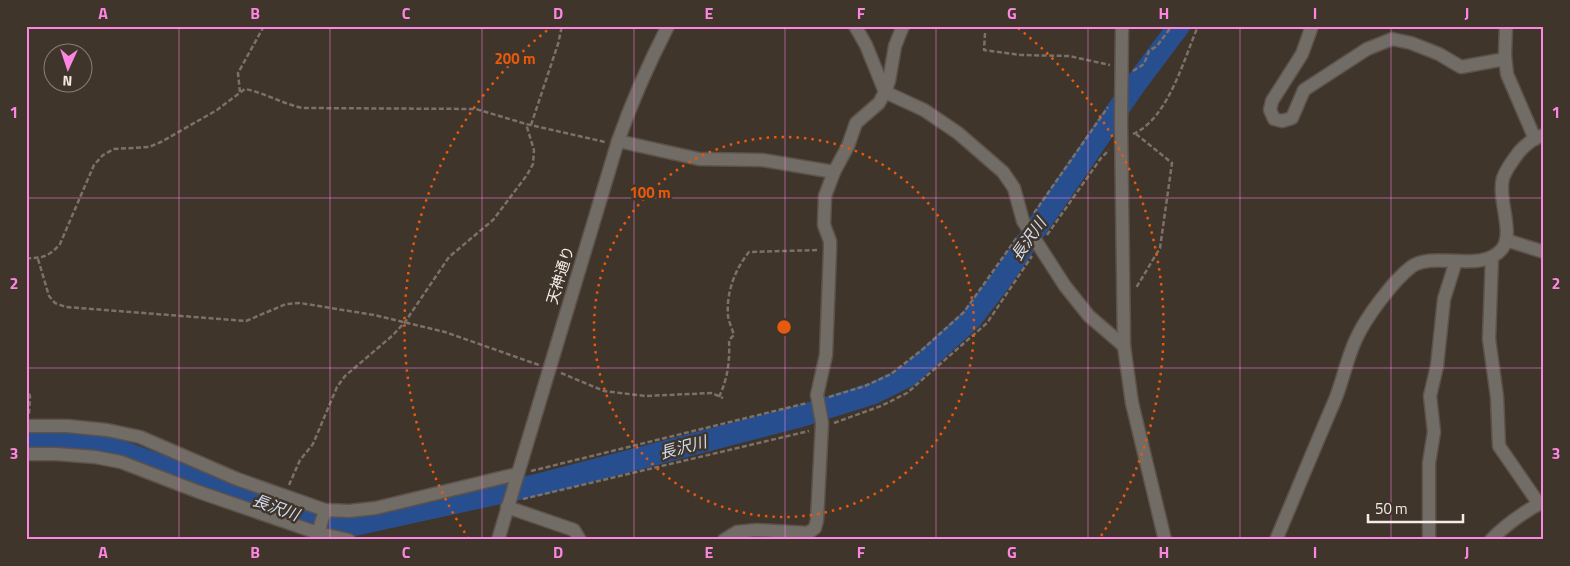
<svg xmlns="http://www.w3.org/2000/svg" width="1570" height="566" font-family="'Titillium Web','Noto Sans JP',sans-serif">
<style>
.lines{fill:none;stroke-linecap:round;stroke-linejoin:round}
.river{stroke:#274f8f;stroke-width:22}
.minor-casing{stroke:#5d5249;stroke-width:15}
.path{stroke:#7b7168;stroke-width:2.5;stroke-dasharray:5 2.5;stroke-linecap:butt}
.minor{stroke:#716c66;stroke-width:12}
.grid{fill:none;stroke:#fd86e2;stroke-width:1;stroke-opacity:0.55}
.ring{fill:none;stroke:#e8590c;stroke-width:2.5;stroke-dasharray:2.5 5}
.labels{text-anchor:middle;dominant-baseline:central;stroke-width:5;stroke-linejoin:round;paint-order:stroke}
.street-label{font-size:15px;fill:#f4ede7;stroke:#40352b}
.water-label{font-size:16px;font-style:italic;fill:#d0dcef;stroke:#40352b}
.centre{fill:#e8590c;stroke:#40352b;stroke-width:2.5}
.ring-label{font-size:15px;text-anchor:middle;font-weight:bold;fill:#e8590c;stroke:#40352b;stroke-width:5;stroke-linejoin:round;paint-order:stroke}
.neatline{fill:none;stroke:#fd86e2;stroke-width:2}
.grid-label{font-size:16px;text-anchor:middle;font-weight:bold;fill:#fd86e2}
</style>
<rect width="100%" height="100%" fill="#40352b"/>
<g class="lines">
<path class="river" d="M26 443 53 442 110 447 306 519 345 527 541 484 801 416 874 393 908 376 971 319 998 284 1134 86 1179 26"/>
<g class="minor-casing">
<g id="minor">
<path d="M855 26 866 45 885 92 924 110 958 133 1003 172 1014 188 1023 221 1065 286 1089 316 1124 346"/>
<path d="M1122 26 1121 122 1124 346 1132 403 1165 540"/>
<path d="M1312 26 1302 54 1272 101 1270 110 1274 119 1282 121 1292 118 1304 90 1367 49 1392 39 1411 43 1439 54 1461 67 1505 59"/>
<path d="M1506 26 1505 55 1507 74 1535 139"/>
<path d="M618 141 699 159 762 160 834 172"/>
<path d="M1506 240 1544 252"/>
<path d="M1492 257 1489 339 1497 397 1499 446 1539 504"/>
<path d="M26 426H67L107 430 140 437 237 479 325 510 349 511 376 508 517 474"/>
<path d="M26 454H56L95 457 121 462 199 492 318 533 349 540"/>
<path d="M507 507 574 530 580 540"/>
<path d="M316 540 325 510"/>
<path d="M498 540 618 141C632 101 649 63 668 26"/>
<path d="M724 540 737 532 757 530 808 533 815 528 817 520 822 423 817 395 826 355 830 249V241L824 225 825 196 834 172 848 146 856 123 879 103 885 92 889 81 895 46 903 26"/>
<path d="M1276 540C1296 493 1315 446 1335 400 1343 380 1347 358 1356 339 1366 317 1393 281 1411 267 1434 250 1481 274 1502 249 1515 233 1497 199 1503 178 1506 169 1513 160 1519 152 1525 145 1535 137 1544 135"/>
<path d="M1429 540V463L1434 432 1430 396 1437 366 1444 299 1456 261"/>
<path d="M1491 540C1507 523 1524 512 1544 501"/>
</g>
</g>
<g class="path">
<path d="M985 33 984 50 1021 55 1069 56 1110 65"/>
<path d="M1133 71 1144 64 1149 51 1157 46 1172 26"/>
<path d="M240 92 238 73 264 26"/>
<path d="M531 125 558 44 562 26"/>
<path d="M1133 134C1168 119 1184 59 1198 26"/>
<path d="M1136 134 1172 163 1160 248 1136 288"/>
<path d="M1034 213 1108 107"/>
<path d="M1047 235 1101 158 1109 150"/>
<path d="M26 258C41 259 50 256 60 244L94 165 103 155 114 149 149 147 161 142 217 110 245 89C265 93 283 104 303 108L476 109 526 124 605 142"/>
<path d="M38 259 49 296 55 303 66 307 246 321 286 304 300 303 374 315 445 332 539 365"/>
<path d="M561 373 604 391 645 396 712 393 723 398"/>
<path d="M26 387 30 396 29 414"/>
<path d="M719 397C728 378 730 360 729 340L734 335C732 329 729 322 728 316 726 293 735 269 749 252L818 250"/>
<path d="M829 397 865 386 891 374 923 349 964 312 1018 236"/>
<path d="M834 423 881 406 907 393 987 323 1032 256"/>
<path d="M531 471 807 403"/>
<path d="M289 485 300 460 313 444 337 387 345 376 392 336 405 322 449 257 493 220 527 175 533 164 534 150 526 124"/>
<path d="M523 499 809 431"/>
</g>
<use href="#minor" class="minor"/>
</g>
<path class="grid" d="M179 26V540M330 26V540M482 26V540M634 26V540M785 26V540M936 26V540M1088 26V540M1240 26V540M1391 26V540M26 198H1544M26 368H1544"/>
<g class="ring">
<circle cx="784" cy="327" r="190"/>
<path d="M469 539A380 380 0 0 1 550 28M1018 28A380 380 0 0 1 1099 539"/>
</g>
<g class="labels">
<g class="street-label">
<text transform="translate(560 275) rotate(-73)">天神通り</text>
</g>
<g class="water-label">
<text transform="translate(1028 239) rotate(-55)">長沢川</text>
<text transform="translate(683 447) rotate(-15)">長沢川</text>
<text transform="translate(276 507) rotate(20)">長沢川</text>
</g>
</g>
<circle cx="784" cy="327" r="8" class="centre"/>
<g class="ring-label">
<text x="515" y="64">200 m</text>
<text x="650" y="198">100 m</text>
</g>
<rect width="1570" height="566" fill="none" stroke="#40352b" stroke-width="55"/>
<g transform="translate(68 68) rotate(183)"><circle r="24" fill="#40352b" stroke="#887f76"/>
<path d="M0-4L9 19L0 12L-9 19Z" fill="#fd86e2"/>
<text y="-8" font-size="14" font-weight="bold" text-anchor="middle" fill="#f4ede7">N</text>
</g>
<path d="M1368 514v8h95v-8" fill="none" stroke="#f4ede7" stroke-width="2.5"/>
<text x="1375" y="514" font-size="15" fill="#f4ede7" stroke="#40352b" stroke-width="4" paint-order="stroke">50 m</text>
<rect x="28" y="28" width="1514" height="510" class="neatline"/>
<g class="grid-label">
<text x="103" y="19">A</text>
<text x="255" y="19">B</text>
<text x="406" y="19">C</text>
<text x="558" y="19">D</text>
<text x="709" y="19">E</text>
<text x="861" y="19">F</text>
<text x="1012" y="19">G</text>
<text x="1164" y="19">H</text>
<text x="1315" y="19">I</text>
<text x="1467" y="19">J</text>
<text x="14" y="118">1</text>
<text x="1556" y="118">1</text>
<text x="14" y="289">2</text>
<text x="1556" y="289">2</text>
<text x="14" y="459">3</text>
<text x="1556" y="459">3</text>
<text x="103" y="558">A</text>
<text x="255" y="558">B</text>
<text x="406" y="558">C</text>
<text x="558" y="558">D</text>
<text x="709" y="558">E</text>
<text x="861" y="558">F</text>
<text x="1012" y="558">G</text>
<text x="1164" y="558">H</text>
<text x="1315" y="558">I</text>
<text x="1467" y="558">J</text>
</g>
</svg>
